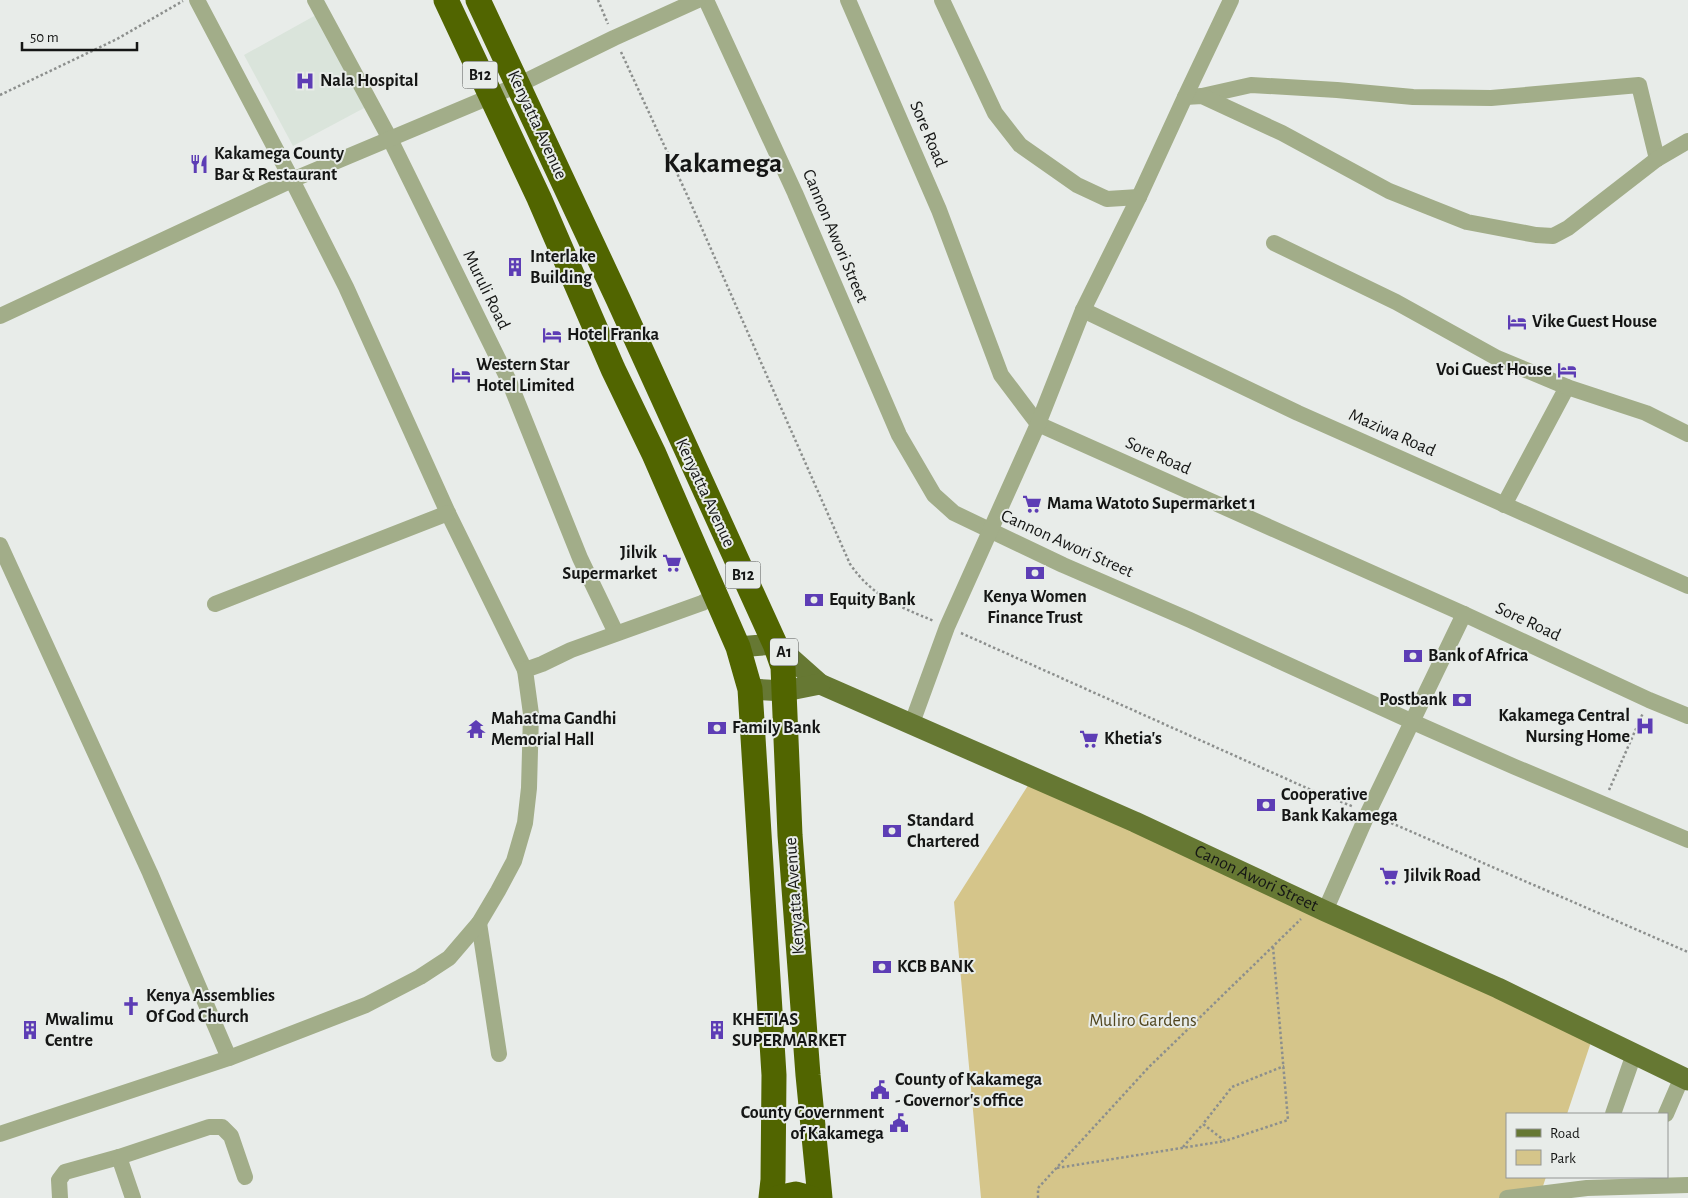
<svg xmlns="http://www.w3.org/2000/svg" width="1688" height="1198" font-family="'Alegreya Sans',sans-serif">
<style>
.built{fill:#dae4db}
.green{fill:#d5c58a}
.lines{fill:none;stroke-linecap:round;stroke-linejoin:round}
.path{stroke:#8c8f8d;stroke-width:2.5;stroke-dasharray:2.5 2.5;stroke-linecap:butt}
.minor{stroke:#a2ad89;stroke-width:16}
.major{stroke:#667833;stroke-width:21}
.highway{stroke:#516500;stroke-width:25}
.labels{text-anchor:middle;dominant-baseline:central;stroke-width:4;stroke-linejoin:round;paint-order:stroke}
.shield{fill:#e8ece9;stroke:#545655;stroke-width:1}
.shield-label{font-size:16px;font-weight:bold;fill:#151615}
.poi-label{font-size:18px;font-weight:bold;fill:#151615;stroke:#e8ece9;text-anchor:start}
.street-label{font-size:18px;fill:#151615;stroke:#e8ece9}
.park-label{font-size:18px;fill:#50451e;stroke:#e8ece9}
.town-label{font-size:28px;font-weight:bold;fill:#151615;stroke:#e8ece9}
</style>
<rect width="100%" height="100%" fill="#e8ece9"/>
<path class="built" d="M316 15 366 107 293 146 244 55Z"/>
<path class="green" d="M1034 776 1594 1033 1567 1114H1507V1177H1546L1539 1198H981L954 902Z"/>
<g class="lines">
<g class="path">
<path d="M598 0 608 24"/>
<path d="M621 52 688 197 850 564C873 597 898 606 934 621"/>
<path d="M0 95 117 39 183 1"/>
<path d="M961 633 1309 789 1354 807"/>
<path d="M1609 790 1643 713"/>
<path d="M1382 819 1688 952"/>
<path d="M1273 947 1288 1120 1225 1141 1203 1124 1232 1087 1284 1066"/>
<path d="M1183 1147 1203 1124"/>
<path d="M1057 1168 1225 1141"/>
<path d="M1038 1198V1188L1148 1068 1301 919"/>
</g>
<g class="minor">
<path d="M197 0 292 180 346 287 448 513 525 670"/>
<path d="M315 0 390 139 509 381 580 558 616 633"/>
<path d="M706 0 795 193 899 435 934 495 954 513 1063 565 1190 620 1413 722 1515 767 1688 840"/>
<path d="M848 0 939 210 1001 375 1038 424 1464 614 1649 700 1688 716"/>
<path d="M942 0 995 113 1020 145 1077 185 1107 199 1139 197"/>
<path d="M1202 96 1251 85 1337 90 1413 97 1491 98 1639 85 1657 159"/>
<path d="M1185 97 1202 96 1282 133 1389 191 1467 222 1536 235 1553 236 1568 228 1657 159 1688 141"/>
<path d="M1274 243 1396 302 1497 358 1567 387 1504 505"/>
<path d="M1083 310 1298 413 1688 586"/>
<path d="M0 316 292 180 518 85 614 38 698 0"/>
<path d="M1567 387 1646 413 1688 434"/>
<path d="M0 545 150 873 229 1058"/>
<path d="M215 604 448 513"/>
<path d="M912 723 947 627 1038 424 1083 310 1139 197 1185 97 1231 0"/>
<path d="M1325 911 1368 813 1464 614"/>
<path d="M479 923 499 1054"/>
<path d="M1613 1114 1634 1054"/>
<path d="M1666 1114 1682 1077"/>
<path d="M0 1134 229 1058 366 1005 420 977 449 958 479 923 498 891 514 861 525 823 529 788 531 714 525 670 542 664 571 650 702 603 716 596"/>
<path d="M60 1198 59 1180 65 1172 119 1157"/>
<path d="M133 1198 119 1157 209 1127H222L231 1136 245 1177"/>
<path d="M1507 1198 1587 1188 1688 1185"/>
</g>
<g class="major">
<path id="s1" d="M738 647 775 644 820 684 1135 822 1325 911 1498 988 1688 1080"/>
<path d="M750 689 785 691 820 684"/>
</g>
<g class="highway">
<path d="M446 0 539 198 613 369 654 454 738 647 750 689 774 1075 773 1180 771 1198"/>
<path d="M478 0 618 299 775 644 783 667 790 835 808 1075 820 1198"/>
<path d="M777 1198 796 1194 811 1198"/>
</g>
</g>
<defs>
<g id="hospital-bare" transform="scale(1.5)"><path d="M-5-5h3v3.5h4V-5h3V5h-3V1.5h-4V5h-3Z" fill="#5d3db5" stroke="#e8ece9" stroke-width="2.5" paint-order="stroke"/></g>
<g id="restaurant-bare" transform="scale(1.5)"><path d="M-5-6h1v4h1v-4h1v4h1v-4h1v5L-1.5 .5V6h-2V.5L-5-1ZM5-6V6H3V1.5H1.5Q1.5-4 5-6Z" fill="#5d3db5" stroke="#e8ece9" stroke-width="2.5" paint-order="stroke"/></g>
<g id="building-bare" transform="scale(1.5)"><path d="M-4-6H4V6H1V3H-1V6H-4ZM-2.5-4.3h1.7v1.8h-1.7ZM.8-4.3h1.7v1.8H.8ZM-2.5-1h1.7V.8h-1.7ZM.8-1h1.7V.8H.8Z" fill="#5d3db5" stroke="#e8ece9" stroke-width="2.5" paint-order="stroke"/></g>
<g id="hotel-bare" transform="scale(1.5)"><path d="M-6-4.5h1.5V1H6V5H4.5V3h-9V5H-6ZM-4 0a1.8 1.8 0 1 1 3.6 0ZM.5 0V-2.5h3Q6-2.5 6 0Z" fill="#5d3db5" stroke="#e8ece9" stroke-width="2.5" paint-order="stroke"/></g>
<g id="supermarket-bare" transform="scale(1.5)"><path d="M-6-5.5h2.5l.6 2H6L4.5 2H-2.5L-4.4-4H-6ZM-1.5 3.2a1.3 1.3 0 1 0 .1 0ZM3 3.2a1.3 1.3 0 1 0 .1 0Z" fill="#5d3db5" stroke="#e8ece9" stroke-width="2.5" paint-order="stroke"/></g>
<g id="bank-bare" transform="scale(1.5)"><path d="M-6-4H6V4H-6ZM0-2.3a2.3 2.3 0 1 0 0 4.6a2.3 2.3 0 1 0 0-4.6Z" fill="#5d3db5" stroke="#e8ece9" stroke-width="2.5" paint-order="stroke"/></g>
<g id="temple-bare" transform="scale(1.5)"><path d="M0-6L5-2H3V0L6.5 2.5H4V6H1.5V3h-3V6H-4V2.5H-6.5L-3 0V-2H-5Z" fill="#5d3db5" stroke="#e8ece9" stroke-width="2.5" paint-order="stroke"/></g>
<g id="church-bare" transform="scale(1.5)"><path d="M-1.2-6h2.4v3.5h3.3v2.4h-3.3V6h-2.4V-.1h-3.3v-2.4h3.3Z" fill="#5d3db5" stroke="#e8ece9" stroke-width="2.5" paint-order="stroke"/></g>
<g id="civic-bare" transform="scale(1.5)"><path d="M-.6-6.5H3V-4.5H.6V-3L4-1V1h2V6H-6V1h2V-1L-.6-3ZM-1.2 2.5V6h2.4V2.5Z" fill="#5d3db5" stroke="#e8ece9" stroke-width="2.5" paint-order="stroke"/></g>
</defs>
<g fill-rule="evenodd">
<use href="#hospital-bare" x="305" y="81"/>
<use href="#restaurant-bare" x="199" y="164"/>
<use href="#building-bare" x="515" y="267"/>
<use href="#hotel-bare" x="1517" y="322"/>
<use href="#hotel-bare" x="552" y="335"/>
<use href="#hotel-bare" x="1567" y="370"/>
<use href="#hotel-bare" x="461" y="375"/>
<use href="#supermarket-bare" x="1032" y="504"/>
<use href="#supermarket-bare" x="672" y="563"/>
<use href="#bank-bare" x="1035" y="573"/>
<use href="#bank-bare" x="814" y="600"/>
<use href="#bank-bare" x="1413" y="656"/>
<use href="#bank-bare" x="1462" y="700"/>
<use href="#hospital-bare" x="1645" y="726"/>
<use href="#bank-bare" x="717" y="728"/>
<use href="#temple-bare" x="476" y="729"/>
<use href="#supermarket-bare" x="1089" y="739"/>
<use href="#bank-bare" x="1266" y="805"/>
<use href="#bank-bare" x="892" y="831"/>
<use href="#supermarket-bare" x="1389" y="876"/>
<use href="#bank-bare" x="882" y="967"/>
<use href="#church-bare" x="131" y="1006"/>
<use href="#building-bare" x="30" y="1030"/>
<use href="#building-bare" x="717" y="1030"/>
<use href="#civic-bare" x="880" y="1090"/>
<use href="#civic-bare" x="899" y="1123"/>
</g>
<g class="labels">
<g class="shield">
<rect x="462.5" y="61.5" width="35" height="27" rx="4"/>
<rect x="725.5" y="561.5" width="35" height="27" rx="4"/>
<rect x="770" y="638.5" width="28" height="27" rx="4"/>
</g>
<g class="shield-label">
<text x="480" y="75">B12</text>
<text x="743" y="575">B12</text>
<text x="784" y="652">A1</text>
</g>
<g class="poi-label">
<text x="320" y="81">Nala Hospital</text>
<text x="214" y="154">Kakamega County<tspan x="214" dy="21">Bar &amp; Restaurant</tspan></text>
<text x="530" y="257">Interlake<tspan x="530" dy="21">Building</tspan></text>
<text x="1532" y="322">Vike Guest House</text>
<text x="567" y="335">Hotel Franka</text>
<text x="476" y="365">Western Star<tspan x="476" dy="21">Hotel Limited</tspan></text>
<text x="1552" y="370" text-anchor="end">Voi Guest House</text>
<text x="1047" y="504">Mama Watoto Supermarket 1</text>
<text x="657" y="553" text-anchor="end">Jilvik<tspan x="657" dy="21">Supermarket</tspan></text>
<text x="1035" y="597" text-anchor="middle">Kenya Women<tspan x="1035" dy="21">Finance Trust</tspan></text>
<text x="829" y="600">Equity Bank</text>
<text x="1428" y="656">Bank of Africa</text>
<text x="1447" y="700" text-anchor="end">Postbank</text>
<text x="1630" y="716" text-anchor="end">Kakamega Central<tspan x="1630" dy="21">Nursing Home</tspan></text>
<text x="491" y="719">Mahatma Gandhi<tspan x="491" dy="21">Memorial Hall</tspan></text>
<text x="732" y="728">Family Bank</text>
<text x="1104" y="739">Khetia's</text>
<text x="1281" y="795">Cooperative<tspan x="1281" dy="21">Bank Kakamega</tspan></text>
<text x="907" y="821">Standard<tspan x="907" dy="21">Chartered</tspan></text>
<text x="1404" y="876">Jilvik Road</text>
<text x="897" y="967">KCB BANK</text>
<text x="146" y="996">Kenya Assemblies<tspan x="146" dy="21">Of God Church</tspan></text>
<text x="45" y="1020">Mwalimu<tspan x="45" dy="21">Centre</tspan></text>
<text x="732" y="1020">KHETIAS<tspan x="732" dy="21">SUPERMARKET</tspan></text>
<text x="895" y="1080">County of Kakamega<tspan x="895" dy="21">- Governor's office</tspan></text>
<text x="884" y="1113" text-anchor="end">County Government<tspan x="884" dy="21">of Kakamega</tspan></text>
</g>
<g class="street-label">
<text transform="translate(537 125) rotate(65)">Kenyatta Avenue</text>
<text transform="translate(928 134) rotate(67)">Sore Road</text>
<text transform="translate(835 236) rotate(67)">Cannon Awori Street</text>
<text transform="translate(486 290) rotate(64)">Muruli Road</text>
<text transform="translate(1392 433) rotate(24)">Maziwa Road</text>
<text transform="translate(1158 456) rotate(24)">Sore Road</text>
<text transform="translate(705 493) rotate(65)">Kenyatta Avenue</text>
<text transform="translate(1067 544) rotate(24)">Cannon Awori Street</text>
<text transform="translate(1528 622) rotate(25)">Sore Road</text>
<text stroke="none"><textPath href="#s1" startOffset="575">Canon Awori Street</textPath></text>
<text transform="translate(795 896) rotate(-94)">Kenyatta Avenue</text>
</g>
<g class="park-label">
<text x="1143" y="1021">Muliro Gardens</text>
</g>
<g class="town-label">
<text x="723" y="164">Kakamega</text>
</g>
</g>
<rect x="1506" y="1113" width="162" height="65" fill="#e8ece9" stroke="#949694"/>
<rect x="1516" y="1129" width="25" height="8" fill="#667833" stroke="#949694"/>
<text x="1550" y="1138" font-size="15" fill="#151615">Road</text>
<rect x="1516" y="1150" width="25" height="15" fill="#d5c58a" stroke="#949694"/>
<text x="1550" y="1163" font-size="15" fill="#151615">Park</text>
<path d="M22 42v8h115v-8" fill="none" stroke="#151615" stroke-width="2.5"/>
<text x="30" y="42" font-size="15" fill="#151615" stroke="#e8ece9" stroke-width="4" paint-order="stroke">50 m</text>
</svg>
